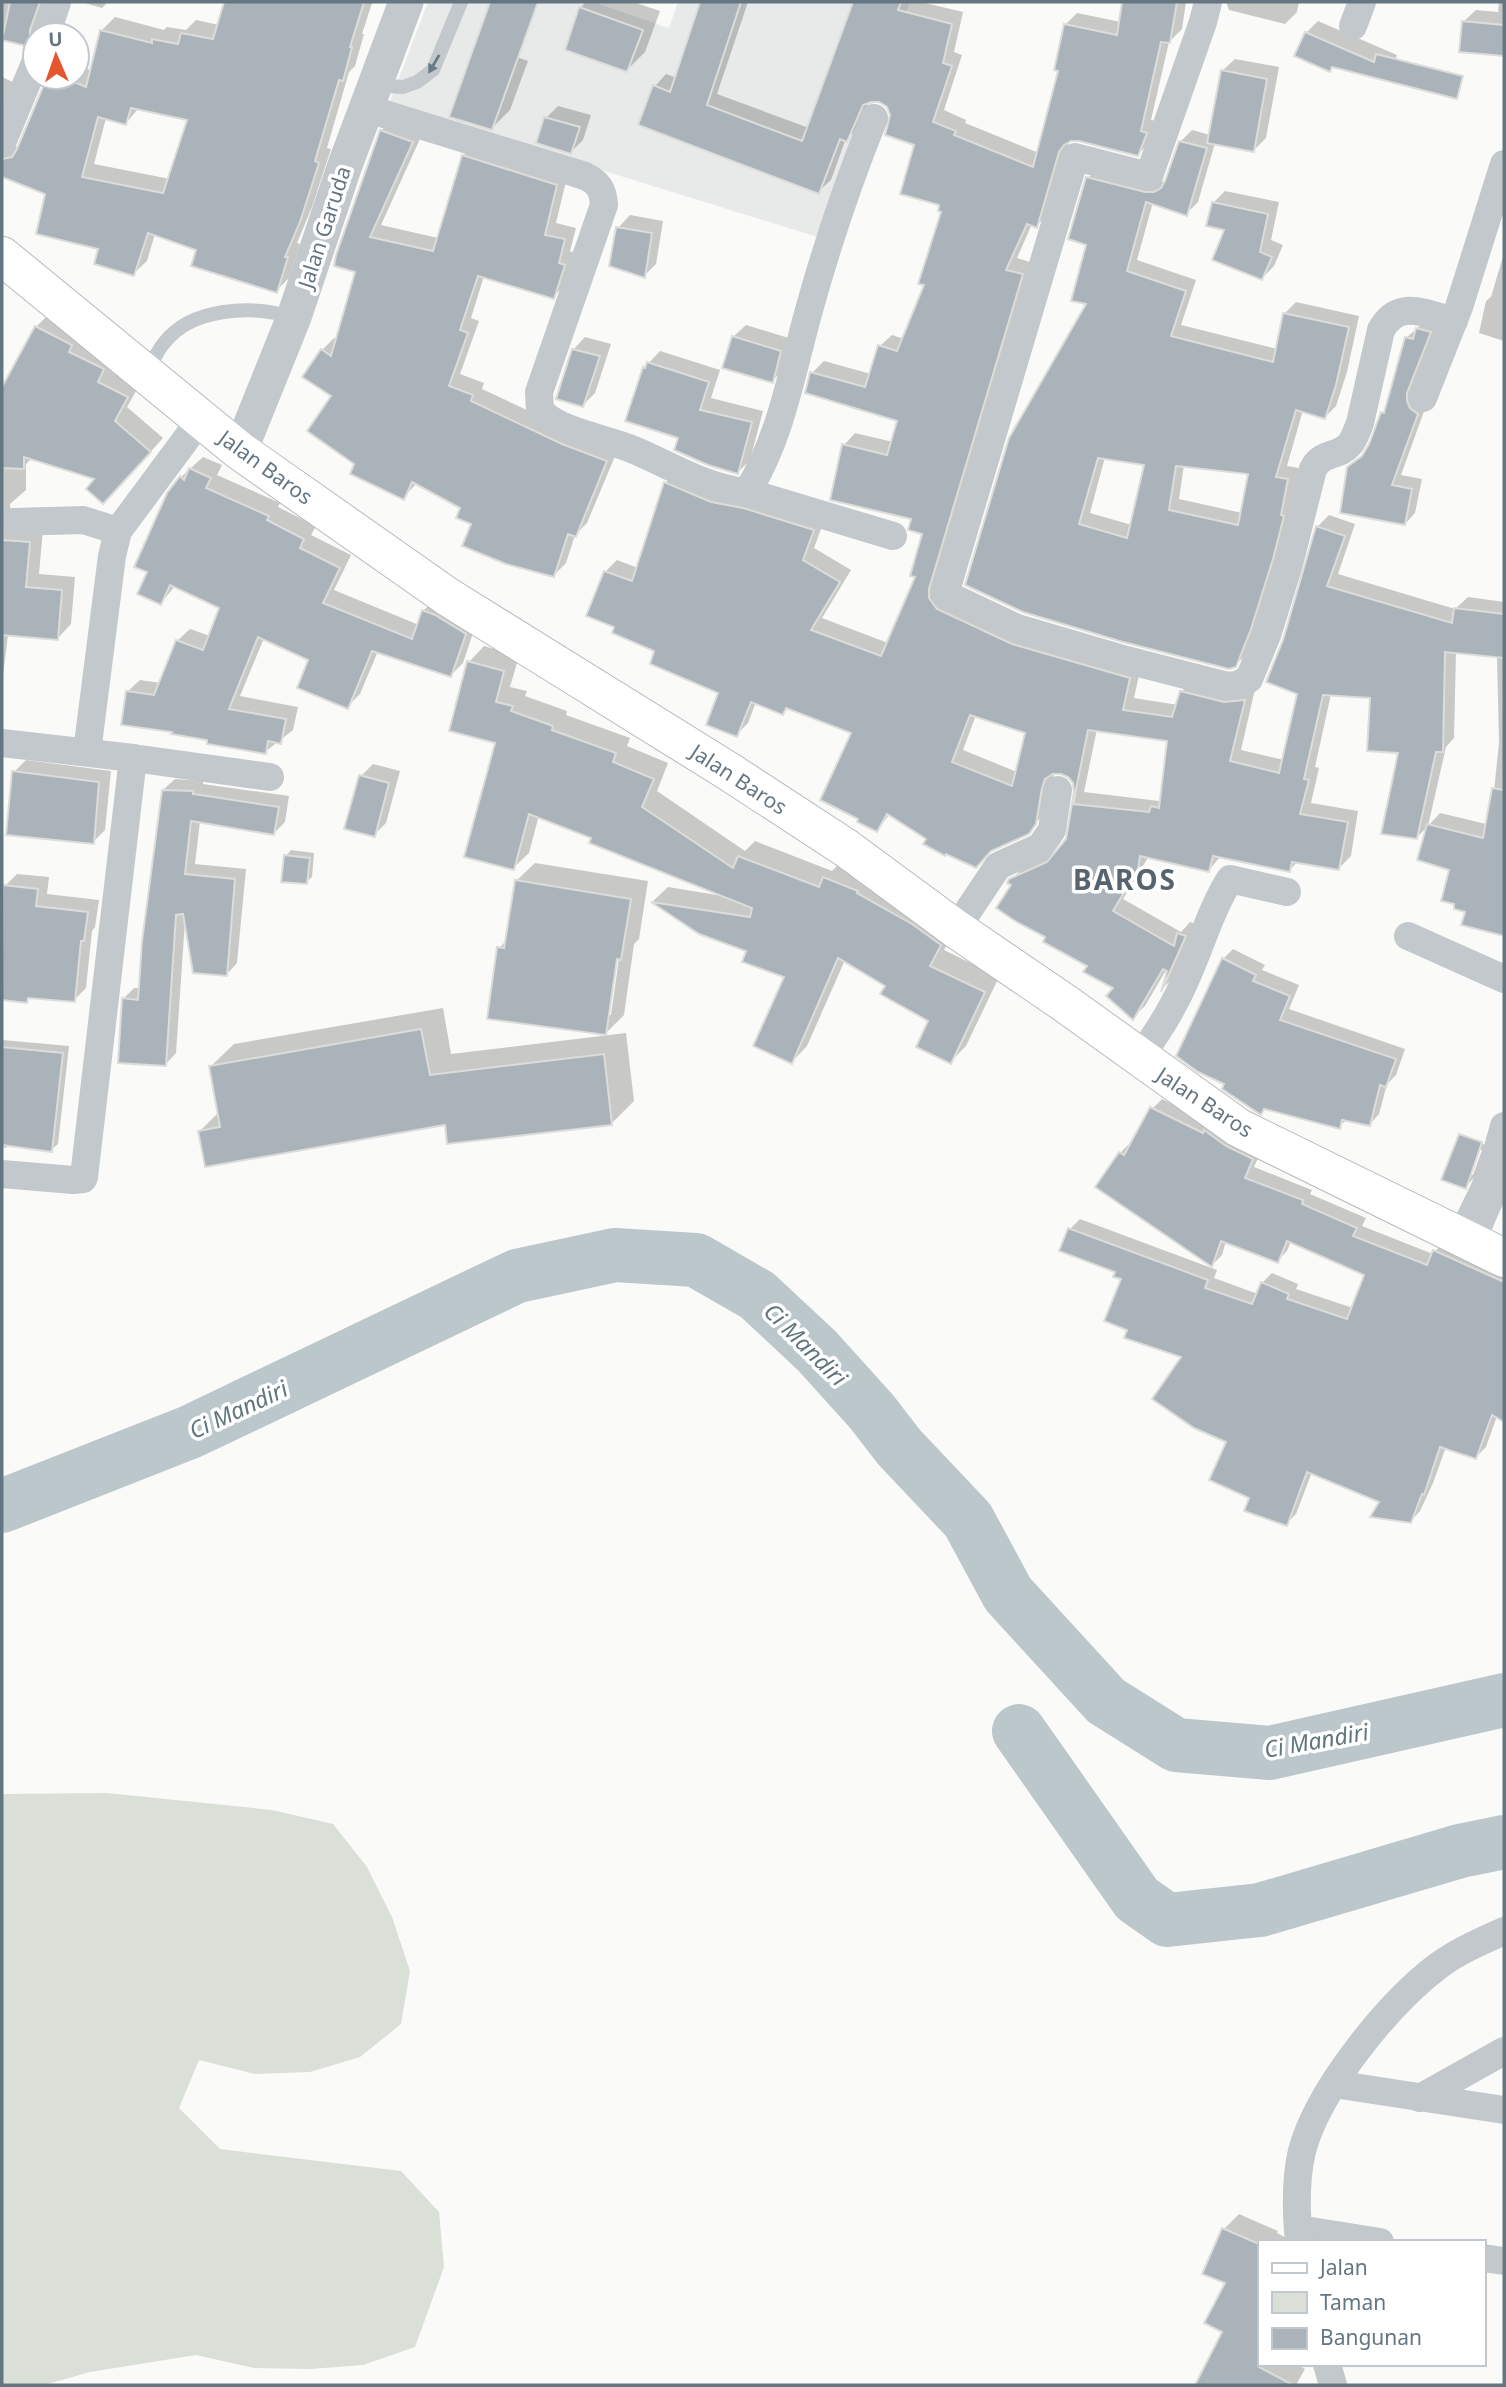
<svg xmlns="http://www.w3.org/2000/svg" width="1506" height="2387" font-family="'Noto Sans',sans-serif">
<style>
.built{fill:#e8e9e9}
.green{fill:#dadfd7}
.shadow{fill:#0003;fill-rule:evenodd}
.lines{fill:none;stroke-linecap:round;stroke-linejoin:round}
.river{stroke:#bbc7cb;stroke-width:54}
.building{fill:#aab3b9;stroke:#dcdcda;stroke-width:2;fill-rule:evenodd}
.primary-casing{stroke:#b5babe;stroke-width:40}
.service{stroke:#c3c8cc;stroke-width:14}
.minor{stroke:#c3c8cc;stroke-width:28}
.tertiary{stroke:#c3c8cc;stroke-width:35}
.primary{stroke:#fff;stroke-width:38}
.oneway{fill:#6a7a87}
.labels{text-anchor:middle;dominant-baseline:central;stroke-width:7;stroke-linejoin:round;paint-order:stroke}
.street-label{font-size:21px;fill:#657683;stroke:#fff}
.water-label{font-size:23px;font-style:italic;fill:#60757c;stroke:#fff}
.district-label{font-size:28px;font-weight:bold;letter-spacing:2px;fill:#57646e;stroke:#fff}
</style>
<rect width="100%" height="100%" fill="#fafaf8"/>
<path class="built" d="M428 2H593L669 28 678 2H910L824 239 389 104Z"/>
<path class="green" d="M107 1793 272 1810 333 1824 367 1867 392 1917 410 1971 401 2024 360 2057 310 2072 255 2074 199 2060 179 2108 220 2149 401 2171 439 2212 444 2267 415 2347 363 2365 310 2369 254 2368 196 2355 90 2372 44 2385H2V1794Z"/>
<g class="shadow">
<path d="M2 2H47L35 40 29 45 4 39 2 44Z"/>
<path d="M81 2H108L102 8Z"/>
<path d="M233 2H249L262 5 263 2H375L372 3 362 34H364L355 66 349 72 327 148 331 149 312 207 297 243 300 244 289 278 276 291 198 249 155 234 147 261 133 274 100 247 47 193 2 176V140L10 146 19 147 49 77H77V64L92 71 102 30 115 17 164 30 167 27 186 30 196 20 219 25 223 11ZM139 108 189 119 170 179 94 164 106 118 126 123Z"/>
<path d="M586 2H633L660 11 645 52 627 70 580 8Z"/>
<path d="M702 2H748L717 94 809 128 855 2H921L963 12 954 52 962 55 944 110 966 120 965 123 1039 153 1061 69 1065 25 1077 13 1121 22 1124 2H1186L1182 29 1169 42 1151 120 1157 121 1150 142 1138 154 1079 139H1070L1048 214 1036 226 1032 224 1017 258 1033 263 940 584 1141 666 1134 698 1178 705 1181 692 1193 680 1255 689 1241 750 1284 760 1299 693 1285 640 1317 527 1329 515 1355 524 1338 574 1455 609 1468 597 1504 602V934L1467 910 1451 868 1429 825 1440 813 1486 824 1491 820 1499 743 1497 656 1456 652 1454 738 1446 747 1428 826 1416 838 1400 751 1372 696 1331 694 1315 767 1319 768 1311 803 1358 811 1351 856 1339 868 1298 861 1290 870 1221 856 1208 871 1149 856 1123 899 1181 932 1190 922 1196 924 1173 978 1165 986 1169 965 1145 1006 1133 1017 1116 988 1089 965 1048 936 1013 884 1009 882 1023 868 1058 852 1068 840 1076 793 1075 783 1069 775 1054 773 1047 810 1028 832 928 839 890 814 877 830 853 732 789 707 783 713 756 702 748 723 736 735 721 692 616 626 605 572 617 560 638 568 666 483 677 471 825 518 814 548 851 570 822 618 888 643 917 576 924 533 913 518 844 445 855 433 893 442 899 420 812 373 824 361 871 374 880 346 892 335 904 339 926 284 943 211 942 204 916 144 892 116 888 106 880 101H869L858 128 845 141 831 180 819 191 655 86 666 74 677 78ZM976 715 1027 731 1017 772 963 750ZM1097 729 1168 740 1162 798 1159 801 1084 792Z"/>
<path d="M1226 2H1299L1297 12 1285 24 1229 10Z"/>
<path d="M1499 2H1504V55L1461 51 1463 22 1476 10 1498 12Z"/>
<path d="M1318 21 1397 55 1393 66H1333L1306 33Z"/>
<path d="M488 47 528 61 510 110 492 128Z"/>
<path d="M1235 59 1279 67 1266 138 1254 150 1215 143 1198 202 1186 214 1153 202 1137 260 1196 280 1181 325 1277 349 1285 313 1296 302 1359 316 1347 372 1336 406 1325 417 1303 410 1287 466 1299 468 1291 504H1294L1247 654 1235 665 1024 611 1088 303V178L1099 167 1165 182 1180 142 1192 130 1210 135 1222 71ZM1105 457 1146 463 1132 525 1090 513ZM1184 465 1251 473 1242 513 1179 499Z"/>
<path d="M2 77 15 83 2 120Z"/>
<path d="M558 106 591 115 583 140 571 152 546 118Z"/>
<path d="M393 119 424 130 381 225 438 238 463 156 475 144 568 173 556 223 576 228 570 251 576 254 565 285 553 297 484 276 471 318 479 321 460 374 484 383 482 389 574 432 618 449 587 523 575 535 566 563 554 575 473 523 462 507 417 483 403 498 357 463 333 395 322 350 334 338 338 341 357 271 381 131Z"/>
<path d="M1225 191 1279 202 1271 240 1283 245 1274 266 1262 278 1227 228 1213 203Z"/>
<path d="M630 215 663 221 656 264 644 276 618 228Z"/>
<path d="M1504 253V341L1479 333 1486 301 1491 297Z"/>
<path d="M49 314 140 384 127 407 163 438 117 489 97 478 32 458 26 464V490L10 504 11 517 43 529 39 574 75 577 71 624 58 638 8 635 2 684V391L36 327Z"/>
<path d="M1428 319 1440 322 1427 403 1401 475 1422 479 1415 513 1405 524 1349 467 1367 451 1383 413 1387 409 1406 338Z"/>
<path d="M746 325 792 339 784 369 772 381 733 337Z"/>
<path d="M585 337 611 344 595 393 583 405 573 350Z"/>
<path d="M660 351 720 370 711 398 763 411 750 460 738 472 681 437 644 368Z"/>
<path d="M203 457 222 465 217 475 280 503 278 507 316 526 311 535 351 555 334 590 419 625 423 611 436 599 477 621 463 663 451 675 378 651 360 694 348 706 311 659 264 638 240 696 298 707 293 730 265 752 127 692 140 680 161 683 177 641 190 629 210 636 221 607 175 586 161 603 149 572 181 477Z"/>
<path d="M484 646 519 656 510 687 527 691 525 696 567 711 566 715 630 738 627 746 668 763 657 791 745 851 755 841 832 871 840 863 955 929 944 950 999 977 966 1046 951 1061 930 1021 887 985 845 960 807 1046 792 1062 786 976 748 950 700 933 653 901 668 887 723 896 594 837 539 815 529 853 513 868 498 742 469 662Z"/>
<path d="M26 760 111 771 105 830 93 842 14 772Z"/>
<path d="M373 764 400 771 386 823 374 835 361 776Z"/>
<path d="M175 779 203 781V784L289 796 285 822 274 833 200 821 195 864 246 869 237 963 226 975 185 921 176 1053 165 1065 123 999 134 988H141L163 790Z"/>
<path d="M291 850 314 853 312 877 306 882 286 856Z"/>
<path d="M535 863 648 881 639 939 634 944 624 1015 606 1033 499 948 507 940 516 881ZM616 950 620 951 611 1015H607Z"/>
<path d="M17 874 49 877 47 894 99 900 95 927 92 931 86 988 74 1000 31 996 27 1001 2 998V913L5 886Z"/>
<path d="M1233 949 1265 965 1262 970 1299 985 1289 1009 1405 1049 1396 1075 1387 1084 1379 1114 1369 1125 1347 1119 1339 1127 1265 1108 1261 1112 1223 959Z"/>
<path d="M443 1008 451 1054 626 1033 634 1101 612 1123H447L200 1131 219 1112 211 1066 234 1044Z"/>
<path d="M2 1040 69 1046 58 1144 51 1150 10 1144 6 1148 2 1147Z"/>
<path d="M1162 1099 1262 1149 1254 1167 1312 1190 1310 1194 1366 1218 1362 1226 1433 1254 1444 1241 1504 1268V1420L1497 1416 1486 1447 1476 1457 1446 1447 1433 1483 1420 1511 1410 1522 1382 1501 1312 1472 1296 1514 1286 1524 1251 1497 1229 1441 1184 1356 1129 1329 1123 1278 1117 1271 1070 1229 1080 1219 1217 1270 1214 1278 1258 1294 1262 1283 1272 1273 1298 1284 1296 1289 1353 1308 1366 1274 1291 1241 1287 1251 1277 1261 1226 1241 1222 1255 1212 1265 1120 1153 1130 1143 1132 1144 1152 1109Z"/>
<path d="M1467 1137 1488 1146 1477 1175 1465 1187ZM1479 1149 1482 1150 1473 1175H1469Z"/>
<path d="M1239 2214 1278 2231 1277 2233 1294 2242H1259V2364H1296L1305 2369 1296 2385H1197L1224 2331 1227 2283 1224 2229Z"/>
</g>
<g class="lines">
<g class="river">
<path d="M2 1506 190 1432 517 1276 615 1255 696 1260 757 1295 817 1351 872 1412 899 1447 968 1520 1008 1594 1106 1701 1176 1745 1270 1753 1504 1700"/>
<path d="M1019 1731 1137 1899 1167 1920 1260 1910 1460 1851 1504 1842"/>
</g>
</g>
<g class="building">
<path d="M10 2H40L30 30V47L2 40Z"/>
<path d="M224 2H364L350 47H352L343 81 339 80 315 161 319 163 300 222 285 257H288L277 293 191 266 196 250 148 233 134 276 94 264 98 249 36 234 45 194 2 177V159L12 157 17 149 47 77H63L86 87 100 30 152 43V39L178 44 181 33 213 39ZM131 108 187 120 163 193 82 177 98 117 126 125Z"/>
<path d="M490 2H538L492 130 449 117Z"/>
<path d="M700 2H741L707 105 802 141 853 2H901L898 10 952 24 943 63 952 66 933 122 956 131 954 135 1033 167 1058 71 1054 70 1064 24 1117 35 1122 2H1177L1170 43 1161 42 1141 131 1147 133 1138 156 1079 141H1071L1064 145 1059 152 1037 228 1027 224 1006 270 1023 274 929 589V598L937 609 1012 644 1130 678 1123 710 1172 717 1180 691 1224 702 1245 700 1230 761 1279 773 1297 694 1266 682 1283 640 1316 526 1345 536 1327 586 1452 623 1454 608 1504 614V658L1445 652 1443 752H1436L1417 839 1381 834 1398 753 1367 751 1370 698 1323 695 1304 779 1309 780 1300 814 1348 822 1339 870 1292 862 1290 872 1213 856 1209 872 1140 856 1138 869 1113 911 1174 946 1177 933 1186 936 1161 992 1167 971 1163 969 1133 1020 1106 996 1113 988 1083 972 1087 966 1043 942 1045 937 1015 921 996 908 1011 885 1007 883 1009 879 1047 862 1066 839 1074 792 1073 783 1068 777 1061 774H1053L1045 779 1042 788 1036 824 1029 834 991 851 976 868 946 854 945 856 923 844 926 839 887 814 877 832 857 822 858 819 820 800 851 733 786 708 783 715 751 702 737 737 706 725 718 693 650 664 654 651 612 633 614 627 586 616 604 571 632 581 664 482 711 502 743 508 814 530 803 560 840 582 811 630 881 656 915 577 910 576 922 534 908 530 911 519 830 500 842 444 887 455 897 421 805 393 810 372 865 387 878 345 897 351 924 285 918 284 941 212 938 211 939 205 900 194 914 145 885 135 890 115 887 107 879 102H871L863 105 847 142 840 139 819 194 638 125 653 85 670 92ZM970 715 1025 733 1012 786 952 762ZM1088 730 1167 741 1159 808 1151 806 1149 812 1073 804Z"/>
<path d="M579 7 643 30 627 72 565 50Z"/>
<path d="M1462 21 1504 25V56L1459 52Z"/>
<path d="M1305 32 1374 62 1376 54 1463 76 1457 99 1332 67 1330 72 1294 56Z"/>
<path d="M1221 70 1267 79 1254 152 1207 143Z"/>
<path d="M544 117 580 127 571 154 536 143Z"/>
<path d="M380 130 413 142 370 237 433 251 462 155 557 185 545 235 565 239 559 263 565 265 554 299 478 276 460 330 468 333 449 386 473 395 471 401 562 444 607 461 576 537 568 534 554 577 506 564 462 546 471 524 456 518 460 508 412 482 404 500 350 474 354 464 307 431 331 396 302 377 321 349 331 356 355 272 334 266 336 255Z"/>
<path d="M1179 141 1207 148 1187 216 1146 202 1127 271 1186 291 1171 336 1273 362 1283 313 1349 327 1336 385 1325 419 1296 410 1276 477 1288 479 1281 515 1284 516 1273 559 1251 629 1236 667 1229 669 1123 642 1023 612 965 585 1009 438 1086 304 1071 301 1086 245 1068 239 1086 177 1145 192H1154L1161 188 1165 181ZM1098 458 1144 465 1127 538 1079 524ZM1176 466 1248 474 1238 525 1169 510Z"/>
<path d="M1212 202 1268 214 1260 252 1272 257 1262 280 1212 260 1224 230 1206 226Z"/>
<path d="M616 227 652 233 645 278 609 266Z"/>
<path d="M35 326 72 345 69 352 104 369 98 382 128 397 115 421 151 452 103 504 86 489 94 479 24 457V469L2 468V387Z"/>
<path d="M1416 328 1431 332 1407 393V401L1410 408 1418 414 1392 485 1412 489 1405 525 1340 513 1347 467 1362 456 1369 444 1381 412 1384 413 1405 337 1413 339Z"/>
<path d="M732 336 781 351 773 383 722 368Z"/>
<path d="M572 349 600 356 583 407 556 399Z"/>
<path d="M647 362 709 382 700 410 752 422 738 474 708 465 674 450 678 438 625 421 643 367 645 368Z"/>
<path d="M189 468 211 478 206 488 269 516 267 520 304 539 300 548 340 568 323 603 412 639 422 610 435 615 466 634 451 677 372 651 348 709 297 688 308 660 258 637 229 709 286 719 281 744 268 741 266 754 207 744V740L171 734 172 732 121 725 126 691 154 695 176 640 203 650 219 608 170 585 161 605 137 594 147 572 134 567 167 493 180 476 184 480Z"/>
<path d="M2 540 30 542 26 587 62 590 58 640 2 635Z"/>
<path d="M467 661 504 671 496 702 513 706 511 711 553 726 552 730 616 753 613 762 654 779 642 807 733 868 738 856 819 887 823 877 858 891 857 893 912 924 941 945 930 966 985 992 951 1064 916 1047 928 1021 880 994 885 986 838 958 792 1064 753 1046 784 977 742 962 746 951 699 934 651 902 750 917 752 908 589 843 591 838 529 814 514 870 464 857 495 743 449 731Z"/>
<path d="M12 771 99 782 94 844 6 835Z"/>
<path d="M359 775 389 783 375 837 344 829Z"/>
<path d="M1492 788 1504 790V936L1461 925 1465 912 1454 909V904L1441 901 1449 870 1417 860 1427 824 1483 838Z"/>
<path d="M162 790 193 791V794L279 807 274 835 191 821 185 874 235 879 227 976 193 973 183 914 176 915 166 1066 118 1063 122 998 138 1000 142 941Z"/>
<path d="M284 855 310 858 307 884 281 882Z"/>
<path d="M515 880 631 899 621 960 617 959 606 1035 487 1019 497 947 504 948Z"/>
<path d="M3 885 38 889 36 906 88 912 84 941H81L75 1002 28 998 27 1003 2 1000Z"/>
<path d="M1222 958 1256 975 1253 981 1290 996 1280 1020 1396 1059 1386 1087 1380 1085 1370 1126 1342 1120 1340 1129 1264 1109 1261 1115 1222 1089 1224 1084 1198 1072 1176 1056Z"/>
<path d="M421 1029 430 1075 604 1054 612 1125 447 1144 445 1125 205 1167 198 1131 220 1127 209 1066Z"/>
<path d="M2 1047 63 1053 52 1152 2 1145Z"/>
<path d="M1150 1107 1203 1133 1204 1130 1226 1146 1253 1159 1245 1178 1303 1200 1302 1204 1357 1228 1353 1236 1427 1265 1433 1250 1504 1282V1422L1492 1415 1476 1459 1440 1447 1424 1495 1422 1494 1411 1523 1370 1517 1379 1502 1307 1472 1287 1526 1244 1511 1249 1498 1209 1480 1226 1442 1194 1428 1152 1399 1181 1357 1124 1338 1127 1330 1104 1321 1121 1279 1113 1277 1115 1272 1059 1251 1068 1228 1208 1280 1205 1288 1252 1304 1261 1282 1289 1294 1287 1299 1347 1319 1364 1275 1287 1241 1278 1263 1221 1241 1212 1267 1095 1187 1119 1152 1124 1155Z"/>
<path d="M1459 1134 1482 1142 1466 1189 1441 1180Z"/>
<path d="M1222 2228 1259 2244V2367L1293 2385H1195L1222 2332 1204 2323 1225 2283 1202 2274Z"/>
</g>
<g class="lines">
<g class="primary-casing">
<path id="primary" d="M2 256 240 451 448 597 728 771 846 848 956 929 1066 1004 1239 1128 1504 1258"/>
</g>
<g class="service">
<path d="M378 81 388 86 403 87 417 82 433 70 461 2"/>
<path d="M147 372C153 362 157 351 164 343 192 307 252 305 292 317"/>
<path d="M1478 1244 1504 1184"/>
</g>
<g class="minor">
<path d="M1208 2 1203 22 1149 176 1075 157 945 594 1017 628 1119 658 1228 686 1237 685 1249 679 1267 635 1289 564 1313 469C1322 451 1338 458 1350 444 1355 438 1357 430 1360 423L1381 330C1399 298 1425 314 1454 321"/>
<path d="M1353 26 1362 2"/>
<path d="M46 35 57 2"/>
<path d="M365 108 585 176C599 183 603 190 604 205L539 392 540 410C557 431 604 438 629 448 667 463 706 489 747 492 781 438 792 371 809 310 827 245 849 180 874 118"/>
<path d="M2 143 35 63"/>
<path d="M1423 398 1459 307 1504 164"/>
<path d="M747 492 893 536"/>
<path d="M13 522 83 520 118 531"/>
<path d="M2 743 133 758 84 1177 83 1179 73 1180 2 1174"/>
<path d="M87 752 112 556 118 531 201 419"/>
<path d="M133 758 270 777"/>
<path d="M956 929 998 866 1040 847 1052 830 1058 790"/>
<path d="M1408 936 1504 979"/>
<path d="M1139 1058C1157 1034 1172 1010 1184 983 1200 949 1210 911 1230 879L1287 892"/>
<path d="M1461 1237 1490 1177 1504 1126"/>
<path d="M1334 2084 1504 2110"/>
<path d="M1420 2098 1504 2051"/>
<path d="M1298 2229 1380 2242"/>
<path d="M1299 2242C1296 2212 1295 2180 1302 2151 1318 2090 1388 2004 1438 1966 1458 1951 1482 1941 1504 1931"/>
<path d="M1483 2258 1504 2261"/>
<path d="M1327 2364 1333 2385"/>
</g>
<path class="tertiary" d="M240 451 294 317 345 165 406 2"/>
<use href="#primary" class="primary"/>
</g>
<defs><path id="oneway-solid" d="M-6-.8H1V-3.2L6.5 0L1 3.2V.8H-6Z" transform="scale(1.75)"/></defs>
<use class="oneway" href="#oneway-solid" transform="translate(434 64) rotate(120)"/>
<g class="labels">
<g class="street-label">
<text transform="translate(324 227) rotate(-72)">Jalan Garuda</text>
<text transform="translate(266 467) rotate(36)">Jalan Baros</text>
<text transform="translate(739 779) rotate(33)">Jalan Baros</text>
<text transform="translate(1205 1102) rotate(33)">Jalan Baros</text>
</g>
<g class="water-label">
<text transform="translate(806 1344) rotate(45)">Ci Mandiri</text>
<text transform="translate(238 1409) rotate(-25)">Ci Mandiri</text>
<text transform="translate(1316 1740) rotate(-10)">Ci Mandiri</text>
</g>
<g class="district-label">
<text x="1125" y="879">BAROS</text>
</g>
</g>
<rect width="1506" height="2387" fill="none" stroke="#657683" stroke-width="7"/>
<rect x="1258" y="2240" width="228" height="126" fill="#ffffff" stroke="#c1c8cd" stroke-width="2"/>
<rect x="1272" y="2263" width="35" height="10" fill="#ffffff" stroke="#c1c8cd" stroke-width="2"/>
<text x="1320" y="2275" font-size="21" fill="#657683">Jalan</text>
<rect x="1272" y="2292" width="35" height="21" fill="#dadfd7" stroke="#c1c8cd" stroke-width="2"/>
<text x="1320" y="2310" font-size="21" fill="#657683">Taman</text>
<rect x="1272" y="2328" width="35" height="21" fill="#aab3b9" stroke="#c1c8cd" stroke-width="2"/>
<text x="1320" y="2345" font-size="21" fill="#657683">Bangunan</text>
<g transform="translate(56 56) rotate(358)"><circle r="33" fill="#ffffff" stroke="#c1c8cd" stroke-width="2"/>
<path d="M0-5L12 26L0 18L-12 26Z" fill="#e4572e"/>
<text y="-10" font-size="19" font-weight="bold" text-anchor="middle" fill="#657683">U</text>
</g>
</svg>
